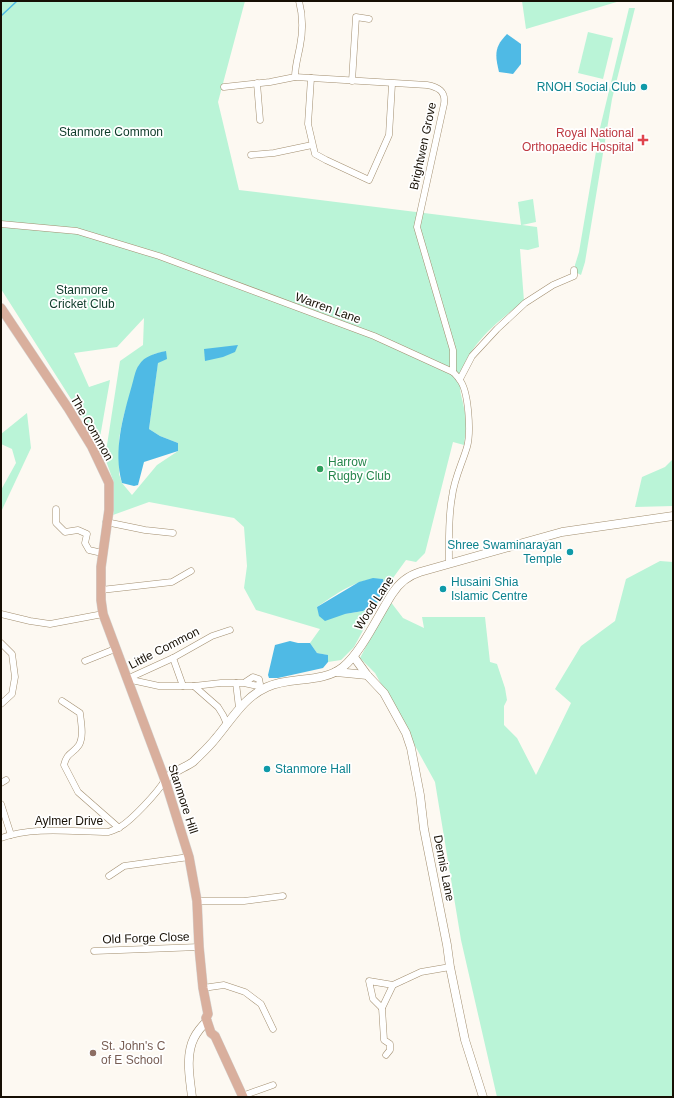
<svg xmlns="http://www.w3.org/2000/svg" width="674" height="1098" font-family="Arial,sans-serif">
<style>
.green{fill:#baf4d7;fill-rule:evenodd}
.water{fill:#4fbae5}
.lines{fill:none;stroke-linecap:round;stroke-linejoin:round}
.stream{stroke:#4fbae5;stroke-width:1.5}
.street-casing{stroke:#a28e6f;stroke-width:7}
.secondary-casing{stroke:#a28e6f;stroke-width:9}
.primary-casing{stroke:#d5d4d2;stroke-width:10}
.street{stroke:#fff;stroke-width:6}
.secondary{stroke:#fff;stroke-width:8}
.primary{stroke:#d9af9d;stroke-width:9}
.culture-dot{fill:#0f9aa8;stroke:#fff;stroke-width:1.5}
.health-dot{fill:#e0444e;stroke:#fff;stroke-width:1.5}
.leisure-dot{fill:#2e9e5b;stroke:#fff;stroke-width:1.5}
.education-dot{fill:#8d6e63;stroke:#fff;stroke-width:1.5}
.labels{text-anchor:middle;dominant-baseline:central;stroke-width:3.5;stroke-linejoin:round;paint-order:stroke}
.culture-label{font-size:12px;fill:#0d838f;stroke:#fff;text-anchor:end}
.park-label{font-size:12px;fill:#0d3a29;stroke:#fff}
.health-label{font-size:12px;fill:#be3a42;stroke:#fff;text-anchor:end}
.street-label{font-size:12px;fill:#160f04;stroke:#fff}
.leisure-label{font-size:12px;fill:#27864d;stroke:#fff;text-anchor:start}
.education-label{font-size:12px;fill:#785e54;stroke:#fff;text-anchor:start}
</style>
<rect width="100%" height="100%" fill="#fdf9f2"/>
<g class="green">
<path d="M1 1H245L218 102 239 190 521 225 518 202 533 199 536 222 522 225 537 227 539 247 528 250 520 249 524 301C498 321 459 351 460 387 460 394 463 401 464 408 467 421 466 432 464 445L453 442 425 553 416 562 406 560 385 589 383 579C358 577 337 594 317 607L345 614 363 611 379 601 354 647 341 660 328 662 327 655 317 653 310 643 320 629 256 610 244 588 247 566 244 527 234 518 149 502 113 515 114 508V483L105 458 120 361 143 345 144 318 117 347 74 353 89 387 110 380 99 443 1 289ZM166 351 158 362 149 429 160 436 178 443V451L157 465 132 495 122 483 119 474V439L123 418 139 365 154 354Z"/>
<path d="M522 1H620L526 29Z"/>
<path d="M629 8H635L612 99 585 262 581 275 575 272V265L579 252 600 128Z"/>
<path d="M588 32 613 38 603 79 578 73Z"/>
<path d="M27 413 31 448 1 512V490L16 463 12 449 1 444V434Z"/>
<path d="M673 459V506L635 507 642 477 665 467Z"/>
<path d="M660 561 673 562V1097H497L461 940 435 782 375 673 360 658 390 601 403 618 424 628 422 617H485L490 662 497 664 505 688 507 700 504 706V725L517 738 536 775 571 703 555 689 581 646 615 621 626 579Z"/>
</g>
<g class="water">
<path d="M507 34 521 44V64L513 74 499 72C495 55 494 47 507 34Z"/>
<path d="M238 345 235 352 223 357 205 361 204 349Z"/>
<path d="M166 351 167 359 158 363 149 429 160 436 178 443V451L144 462 138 485 134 486 122 483C113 450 123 417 132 385 134 379 135 370 139 365 144 356 156 353 166 351Z"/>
<path d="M373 578 383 579 385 589 379 601 363 611 345 614 325 621 319 616 317 607 359 582Z"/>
<path d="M290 641 298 643H310L317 653 328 655V662L323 668 278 678H269L268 675 275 645Z"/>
</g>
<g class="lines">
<path class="stream" d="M1 16 17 1"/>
<g class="street-casing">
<g id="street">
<path d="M295 77C295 66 298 57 300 46 303 31 303 16 299 1"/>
<path d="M311 78 308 124 315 154 326 160 369 180 389 135 392 84"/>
<path d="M352 81 356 17 369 19"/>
<path d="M257 83 260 120"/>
<path d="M224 87 270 82 295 77 427 85C438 87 446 91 444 104L417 227 453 350V372"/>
<path d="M251 155 274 153 312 145"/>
<path d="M1 224 77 231 159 256 374 336 453 372C455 374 458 377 459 379 469 390 471 433 467 447 462 464 454 479 452 497 448 519 449 542 449 564"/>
<path d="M460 379 472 356 497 329 525 303 553 285 574 276V270"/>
<path d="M56 509V523L65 532 78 530 87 534 85 543 89 550 102 553"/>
<path d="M106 522 145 530 173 533"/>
<path d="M101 590 172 582 191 571"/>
<path d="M1 614 30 621 50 624 103 614"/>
<path d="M1 643 12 654 15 677 12 694 1 704"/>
<path d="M173 658 183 686"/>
<path d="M85 661 115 649"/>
<path d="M127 679 159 686H194L221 683H244L253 677 259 679 260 684 258 686 244 683"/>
<path d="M127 679 173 658 212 636 230 630"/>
<path d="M236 683 239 708"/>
<path d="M194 686 218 707 223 715 227 724"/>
<path d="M62 701 80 713C81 723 84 736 79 745 73 754 67 752 64 765L78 792 119 828"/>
<path d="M1 783 6 780"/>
<path d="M1 804 11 835"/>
<path d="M1 838C35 826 73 832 108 832 112 831 116 829 120 827 132 820 158 792 165 780"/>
<path d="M109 876 124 866 189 857"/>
<path d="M197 901H244L283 896"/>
<path d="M94 951 199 947"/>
<path d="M393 985 369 981 373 999 382 1008 393 985 421 972 450 967"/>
<path d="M203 988 224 985 245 992 261 1004 273 1029"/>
<path d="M382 1008 384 1040 390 1044V1050L386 1055"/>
<path d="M242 1096 273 1085"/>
</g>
</g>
<g class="secondary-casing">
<g id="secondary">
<path d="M354 657 367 675 384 693 406 733 411 748 420 795 424 829 447 945 450 967 465 1040 483 1097"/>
<path d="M336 672 367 675"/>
<path d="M165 780C170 773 184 768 193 762 201 754 209 747 216 738 232 719 244 697 267 687 291 676 322 684 343 667 361 653 379 614 392 594 399 583 407 576 420 572L562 532 673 516"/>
<path d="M192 1097C190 1079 185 1056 194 1038 197 1032 202 1026 207 1021"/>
</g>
</g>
<g class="primary-casing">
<path id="primary" d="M1 308 68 408 92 447 109 483V510L101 567V600L103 614 165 780 189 857 197 901 199 947 203 988 208 1014 206 1018 211 1033 215 1036 243 1097"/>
</g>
<use href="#street" class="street"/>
<use href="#secondary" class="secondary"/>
<use href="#primary" class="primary"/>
</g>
<g class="culture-dot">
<circle cx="644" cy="87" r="4"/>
<circle cx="570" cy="552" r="4"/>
<circle cx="443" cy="589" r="4"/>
<circle cx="267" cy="769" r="4"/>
</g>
<path class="health-dot" d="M641 134h4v4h4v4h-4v4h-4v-4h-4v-4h4z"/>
<circle class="leisure-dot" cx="320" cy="469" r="4"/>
<circle class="education-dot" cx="93" cy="1053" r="4"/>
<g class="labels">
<g class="culture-label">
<text x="636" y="87">RNOH Social Club</text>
<text x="562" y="545">Shree Swaminarayan<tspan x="562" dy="14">Temple</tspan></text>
<text x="451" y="582" text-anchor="start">Husaini Shia<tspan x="451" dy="14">Islamic Centre</tspan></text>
<text x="275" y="769" text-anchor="start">Stanmore Hall</text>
</g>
<g class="park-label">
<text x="111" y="132">Stanmore Common</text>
<text x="82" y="290">Stanmore<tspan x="82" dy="14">Cricket Club</tspan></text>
</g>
<g class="health-label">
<text x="634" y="133">Royal National<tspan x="634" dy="14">Orthopaedic Hospital</tspan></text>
</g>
<g class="street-label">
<text transform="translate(423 146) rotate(-78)">Brightwen Grove</text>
<text transform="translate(328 308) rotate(20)">Warren Lane</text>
<text transform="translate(92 428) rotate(60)">The Common</text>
<text transform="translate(374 603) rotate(-57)">Wood Lane</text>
<text transform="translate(164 648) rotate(-27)">Little Common</text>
<text transform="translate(183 799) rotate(72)">Stanmore Hill</text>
<text x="69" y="821">Aylmer Drive</text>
<text transform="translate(444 868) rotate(79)">Dennis Lane</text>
<text transform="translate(146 938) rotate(-2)">Old Forge Close</text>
</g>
<g class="leisure-label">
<text x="328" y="462">Harrow<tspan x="328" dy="14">Rugby Club</tspan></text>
</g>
<g class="education-label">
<text x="101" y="1046">St. John's C<tspan x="101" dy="14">of E School</tspan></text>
</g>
</g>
<rect width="674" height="1098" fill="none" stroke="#160f04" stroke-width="4"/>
</svg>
